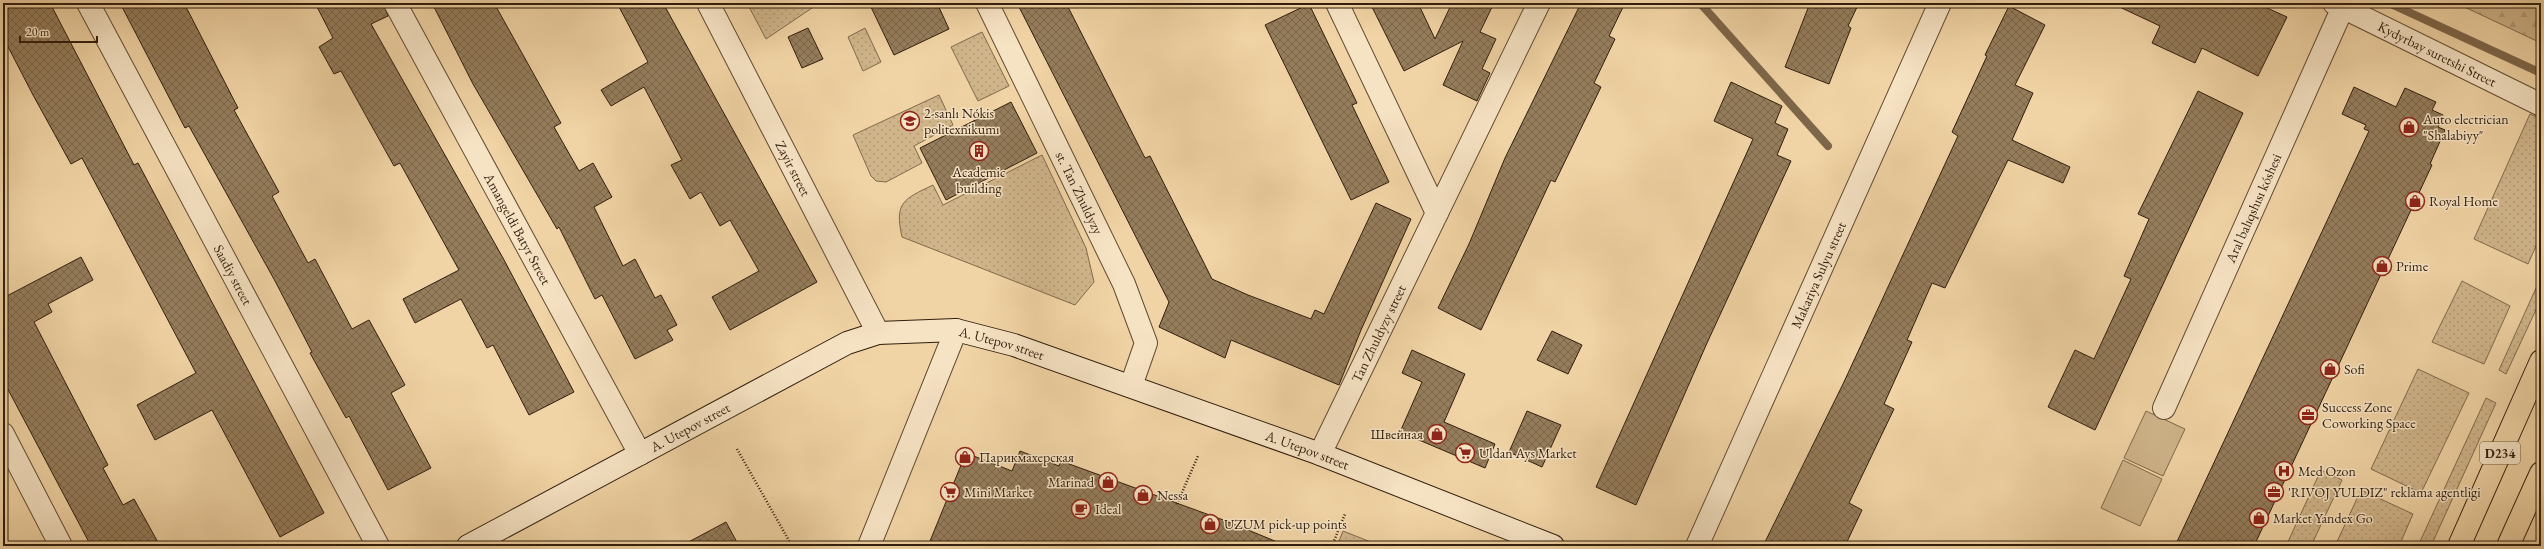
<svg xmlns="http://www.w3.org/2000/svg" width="2544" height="549" font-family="'EB Garamond',serif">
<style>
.grass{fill:url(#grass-dots);stroke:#806a4c}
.forest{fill:url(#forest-firs);stroke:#806a4c}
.green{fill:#d0b58b;stroke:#806a4c}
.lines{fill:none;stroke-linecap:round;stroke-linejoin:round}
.stream{stroke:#7d6649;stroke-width:8}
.building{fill:url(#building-cross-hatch);stroke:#311e0d}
.minor-casing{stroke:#614c33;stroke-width:24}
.secondary-casing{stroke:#311e0d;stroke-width:24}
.primary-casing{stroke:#311e0d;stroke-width:24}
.path{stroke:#311e0d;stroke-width:2.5;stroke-dasharray:1 2;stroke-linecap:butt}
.minor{stroke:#f6e3c4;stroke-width:22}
.secondary{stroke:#f6e3c4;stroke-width:22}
.primary{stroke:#f1d4a5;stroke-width:22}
.labels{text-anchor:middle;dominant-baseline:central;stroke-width:3;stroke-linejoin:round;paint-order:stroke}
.shield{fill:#f6e3c4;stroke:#6c5944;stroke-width:1}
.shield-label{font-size:13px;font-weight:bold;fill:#311e0d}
.street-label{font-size:14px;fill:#311e0d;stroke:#f6e3c4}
.poi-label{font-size:14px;fill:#311e0d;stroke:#f6e3c4;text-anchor:start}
</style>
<defs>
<pattern id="grass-dots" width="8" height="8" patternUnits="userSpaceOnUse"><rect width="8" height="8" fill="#d0b58b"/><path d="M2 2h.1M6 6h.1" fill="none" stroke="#b39b77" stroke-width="1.8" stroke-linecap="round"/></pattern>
<pattern id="forest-firs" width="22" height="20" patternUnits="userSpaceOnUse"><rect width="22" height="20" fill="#d0b58b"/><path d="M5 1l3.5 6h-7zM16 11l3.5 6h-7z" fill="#b39b77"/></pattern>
<pattern id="building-cross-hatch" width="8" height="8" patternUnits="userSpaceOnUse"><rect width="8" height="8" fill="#957d5c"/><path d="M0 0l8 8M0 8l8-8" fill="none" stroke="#7a664a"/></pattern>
</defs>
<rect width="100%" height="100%" fill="#f1d4a5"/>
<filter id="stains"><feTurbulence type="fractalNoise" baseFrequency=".005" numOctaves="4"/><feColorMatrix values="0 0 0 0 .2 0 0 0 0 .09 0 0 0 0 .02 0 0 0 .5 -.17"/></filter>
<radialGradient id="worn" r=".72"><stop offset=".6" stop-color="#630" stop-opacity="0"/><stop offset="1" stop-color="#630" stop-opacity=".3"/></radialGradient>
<g class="grass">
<path d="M747 3H809L812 8 766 39Z"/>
<path d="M865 28 881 62 863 71 848 37Z"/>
<path d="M982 32 1009 86 978 101 951 47Z"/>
<path d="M939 95 953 125 914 146 922 163 886 182 876 181 871 176 853 135Z"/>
<path d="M2530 114 2541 119V235L2528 264 2474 239Z"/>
<path d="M1042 155 1086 248 1094 282 1075 305 902 237C894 202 904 199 933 185L943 205Z"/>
<path d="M2541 277V299L2506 374 2499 370Z"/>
<path d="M2462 281 2510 306 2484 364 2432 342Z"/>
<path d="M2418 369 2469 393 2421 493 2371 469Z"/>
<path d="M2486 398 2496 403 2431 546H2418Z"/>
<path d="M2321 470 2342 480 2311 546H2286Z"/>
<path d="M2361 490 2413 514 2399 546H2335Z"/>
<path d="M1343 531 1381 546H1337Z"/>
</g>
<path class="forest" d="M2456 3H2541V43Z"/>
<g class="green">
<path d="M2146 411 2185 429 2163 476 2124 458Z"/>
<path d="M2123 460 2162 479 2140 526 2101 508Z"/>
</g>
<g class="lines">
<g class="stream">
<path d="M1700 3 1828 146"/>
<path d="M2389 3 2541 73"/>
</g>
</g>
<g class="building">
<path d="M3 3H50L134 165 138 163 324 513 280 537 212 410 155 440 137 405 196 373 82 158 71 164 33 95 3 37Z"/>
<path d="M120 3H184L238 108 234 110 279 192 272 196 308 263 315 259 352 329 369 320 405 385 391 393 431 468 388 490 349 416 346 418 310 353 312 352 275 281 189 126 185 128Z"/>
<path d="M315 3H383L388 16 371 24 503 258 574 392 529 415 493 345 487 348 461 299 415 323 403 299 459 270 400 163 394 166 341 71 334 74 319 47 333 38Z"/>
<path d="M432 3H494L561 123 554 127 579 171 593 163 612 197 594 207 623 266 635 259 655 298 661 295 677 325 667 330 673 340 635 359 602 295 595 299 559 227 557 229 473 84Z"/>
<path d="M617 3H663L817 282 730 330 712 297 759 271 730 220 720 226 701 192 690 199 671 165 682 160 644 87 611 106 601 90 648 62Z"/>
<path d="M869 3H937L949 29 894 55Z"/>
<path d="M1017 3H1066L1145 158 1150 156 1212 279 1248 295 1311 319 1315 310 1324 314 1376 203 1411 219 1361 330 1339 385 1231 340 1225 358 1159 327 1169 302Z"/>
<path d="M1370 3H1418L1435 39 1452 3H1494L1480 32 1496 39 1482 69 1490 73 1477 101 1443 85 1463 41 1404 71Z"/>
<path d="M1581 3H1625L1609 36 1615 39 1594 83 1601 87 1555 182 1551 180 1481 330 1438 308 1469 244 1505 158Z"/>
<path d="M1810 3H1859L1848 26 1851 28 1829 84 1785 67Z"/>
<path d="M2111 3H2256L2287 17 2258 76 2202 48 2195 63 2152 43 2160 26Z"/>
<path d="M1309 4 1357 103 1352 105 1389 182 1351 200 1265 25Z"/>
<path d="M2009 6 2045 25 2015 85 2033 93 2012 140 2070 167 2063 183 2008 160 1945 288 1932 283 1907 340 1912 342 1884 404 1894 409 1849 503 1862 510 1845 546H1763L1843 384 1958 136 1952 132 1987 56 1985 55Z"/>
<path d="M808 28 823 59 802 68 788 37Z"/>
<path d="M1731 82 1782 106 1775 123 1788 129 1777 155 1791 161 1707 343 1636 505 1596 487 1753 139 1714 121Z"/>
<path d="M2354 87 2396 107 2405 88 2436 102 2432 110 2443 115 2438 127 2445 130 2430 164 2432 165 2254 546H2175L2369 131 2364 129 2366 125 2342 114Z"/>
<path d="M2198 91 2243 113 2095 430 2048 407 2075 350 2094 359 2131 279 2124 276 2149 219 2138 214Z"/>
<path d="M1011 102 1037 153 946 200 920 148Z"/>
<path d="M81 257 93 280 48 304 52 312 34 322 108 465 103 468 123 505 134 499 160 546H91L3 380V298Z"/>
<path d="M1552 331 1582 345 1568 374 1537 360Z"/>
<path d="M1412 350 1465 374 1444 422 1495 444 1485 468 1400 432 1422 382 1402 373Z"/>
<path d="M1527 411 1561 425 1542 467 1509 452Z"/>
<path d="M1020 451 1059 466 1061 461 1226 521 1287 546H928L966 453 1012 471Z"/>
<path d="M726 522 739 546H681Z"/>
</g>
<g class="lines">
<g class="minor-casing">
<g id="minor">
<path id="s1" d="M88 3 378 546"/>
<path id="s2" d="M395 3 640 454"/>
<path id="s3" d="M708 3 878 333"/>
<path id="s4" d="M987 3 1124 284 1146 343 1131 386"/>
<path d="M1337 3 1437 213"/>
<path id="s5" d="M2334 3 2541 105"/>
<path id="s6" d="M2164 408 2343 7"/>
<path d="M3 434 61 546"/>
<path id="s7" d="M1320 454 1539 3"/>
<path d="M869 546 956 330"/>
<path id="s8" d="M1697 546 1940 3"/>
</g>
</g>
<g class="secondary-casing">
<g id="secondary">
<path id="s9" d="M468 546 847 343 878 333 956 330 1014 345 1320 454 1553 546"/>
</g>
</g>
<g class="primary-casing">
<g id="primary">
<path d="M2459 546 2541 361"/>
<path d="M2508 546 2541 473"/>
</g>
</g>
<g class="path">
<path d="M737 449 792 546"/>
<path d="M1177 504 1198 456"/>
<path d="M1332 546 1345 514"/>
</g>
<use href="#minor" class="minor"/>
<use href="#secondary" class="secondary"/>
<use href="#primary" class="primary"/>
</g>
<defs>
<g id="university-ring" transform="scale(1)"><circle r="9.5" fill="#f6e3c4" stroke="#8f2418" stroke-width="1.5"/><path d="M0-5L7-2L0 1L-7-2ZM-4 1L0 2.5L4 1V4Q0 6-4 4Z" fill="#8f2418"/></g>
<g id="shop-ring" transform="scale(1)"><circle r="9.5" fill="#f6e3c4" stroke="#8f2418" stroke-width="1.5"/><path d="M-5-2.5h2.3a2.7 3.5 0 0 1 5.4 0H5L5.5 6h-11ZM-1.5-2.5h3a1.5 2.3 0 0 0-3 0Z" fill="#8f2418"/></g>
<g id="building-ring" transform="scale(1)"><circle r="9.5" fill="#f6e3c4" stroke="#8f2418" stroke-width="1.5"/><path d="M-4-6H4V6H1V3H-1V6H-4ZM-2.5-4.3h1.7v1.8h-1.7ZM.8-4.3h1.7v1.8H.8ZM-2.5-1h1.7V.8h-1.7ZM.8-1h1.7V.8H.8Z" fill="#8f2418"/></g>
<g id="office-ring" transform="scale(1)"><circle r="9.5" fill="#f6e3c4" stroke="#8f2418" stroke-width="1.5"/><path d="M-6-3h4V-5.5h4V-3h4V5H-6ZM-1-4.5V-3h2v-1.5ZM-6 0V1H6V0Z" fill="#8f2418"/></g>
<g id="supermarket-ring" transform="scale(1)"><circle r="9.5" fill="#f6e3c4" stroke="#8f2418" stroke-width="1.5"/><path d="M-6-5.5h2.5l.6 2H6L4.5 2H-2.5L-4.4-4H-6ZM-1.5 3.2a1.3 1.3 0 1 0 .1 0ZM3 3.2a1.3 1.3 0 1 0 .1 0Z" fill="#8f2418"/></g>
<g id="hospital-ring" transform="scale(1)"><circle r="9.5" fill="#f6e3c4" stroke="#8f2418" stroke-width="1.5"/><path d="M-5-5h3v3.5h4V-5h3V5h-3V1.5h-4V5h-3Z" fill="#8f2418"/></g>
<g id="cafe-ring" transform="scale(1)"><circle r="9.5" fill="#f6e3c4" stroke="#8f2418" stroke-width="1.5"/><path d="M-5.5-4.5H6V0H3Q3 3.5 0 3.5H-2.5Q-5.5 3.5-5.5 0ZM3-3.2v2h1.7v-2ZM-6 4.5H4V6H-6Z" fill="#8f2418"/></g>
</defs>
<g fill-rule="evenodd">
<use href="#university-ring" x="910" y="121"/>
<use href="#shop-ring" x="2409" y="127"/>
<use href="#building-ring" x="979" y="151"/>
<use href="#shop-ring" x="2415" y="201"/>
<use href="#shop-ring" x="2382" y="266"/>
<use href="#shop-ring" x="2330" y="369"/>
<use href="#office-ring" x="2308" y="415"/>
<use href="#shop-ring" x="1437" y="434"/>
<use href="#supermarket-ring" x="1465" y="453"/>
<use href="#shop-ring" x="965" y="457"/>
<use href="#hospital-ring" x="2284" y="471"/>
<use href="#shop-ring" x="1108" y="482"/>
<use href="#supermarket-ring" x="950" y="492"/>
<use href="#office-ring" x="2274" y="492"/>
<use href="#shop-ring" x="1143" y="495"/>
<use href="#cafe-ring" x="1081" y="509"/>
<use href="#shop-ring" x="2259" y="518"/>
<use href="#shop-ring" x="1210" y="524"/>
</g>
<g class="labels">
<rect class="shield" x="2480" y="442" width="40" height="22" rx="3"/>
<g class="shield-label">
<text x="2500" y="453">D234</text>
</g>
<g class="street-label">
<text stroke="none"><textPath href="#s5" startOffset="115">Kydyrbay suretshi Street</textPath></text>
<text stroke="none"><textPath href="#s3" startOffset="186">Zayir street</textPath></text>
<text stroke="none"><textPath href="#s4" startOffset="211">st. Tan Zhuldyzy</textPath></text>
<text stroke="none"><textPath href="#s6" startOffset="219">Aral balıqshısı kóshesi</textPath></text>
<text stroke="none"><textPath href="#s2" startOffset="257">Amangeldi Batyr Street</textPath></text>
<text stroke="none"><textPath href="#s1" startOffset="308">Saadiy street</textPath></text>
<text stroke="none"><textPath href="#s8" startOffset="297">Makariya Sulyu street</textPath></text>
<text stroke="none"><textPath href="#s7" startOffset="134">Tan Zhuldyzy street</textPath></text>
<text stroke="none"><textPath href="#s9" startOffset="588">A. Utepov street</textPath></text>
<text stroke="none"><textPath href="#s9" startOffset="252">A. Utepov street</textPath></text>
<text stroke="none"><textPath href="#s9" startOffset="912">A. Utepov street</textPath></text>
</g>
<g class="poi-label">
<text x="924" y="113">2-sanlı Nókis<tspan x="924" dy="16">politexnikumı</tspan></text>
<text x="2423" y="119">Auto electrician<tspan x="2423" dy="16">"Shalabiyy"</tspan></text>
<text x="979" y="172" text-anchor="middle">Academic<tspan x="979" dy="16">building</tspan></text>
<text x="2429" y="201">Royal Home</text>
<text x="2396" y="266">Prime</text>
<text x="2344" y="369">Sofi</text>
<text x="2322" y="407">Success Zone<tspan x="2322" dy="16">Coworking Space</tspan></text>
<text x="1423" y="434" text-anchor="end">Швейная</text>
<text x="1479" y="453">Uldan Ays Market</text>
<text x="979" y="457">Парикмахерская</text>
<text x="2298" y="471">Med Ozon</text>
<text x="1094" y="482" text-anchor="end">Marinad</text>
<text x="964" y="492">Mini Market</text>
<text x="2288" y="492">'RIVOJ YULDIZ" reklama agentligi</text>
<text x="1157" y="495">Nessa</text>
<text x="1095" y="509">Ideal</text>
<text x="2273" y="518">Market Yandex Go</text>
<text x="1224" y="524">UZUM pick-up points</text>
</g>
</g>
<rect width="2544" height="549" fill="none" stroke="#f1d4a5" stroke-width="16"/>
<rect x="4" y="4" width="2536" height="541" fill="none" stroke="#311e0d" stroke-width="2"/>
<rect x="8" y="8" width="2528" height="533" fill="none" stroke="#311e0d"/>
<path d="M20 36v6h77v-6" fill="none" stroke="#311e0d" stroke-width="2"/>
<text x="26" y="36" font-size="12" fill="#311e0d" stroke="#f6e3c4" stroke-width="3" paint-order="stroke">20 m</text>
<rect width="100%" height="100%" filter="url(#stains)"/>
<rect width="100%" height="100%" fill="url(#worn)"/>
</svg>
